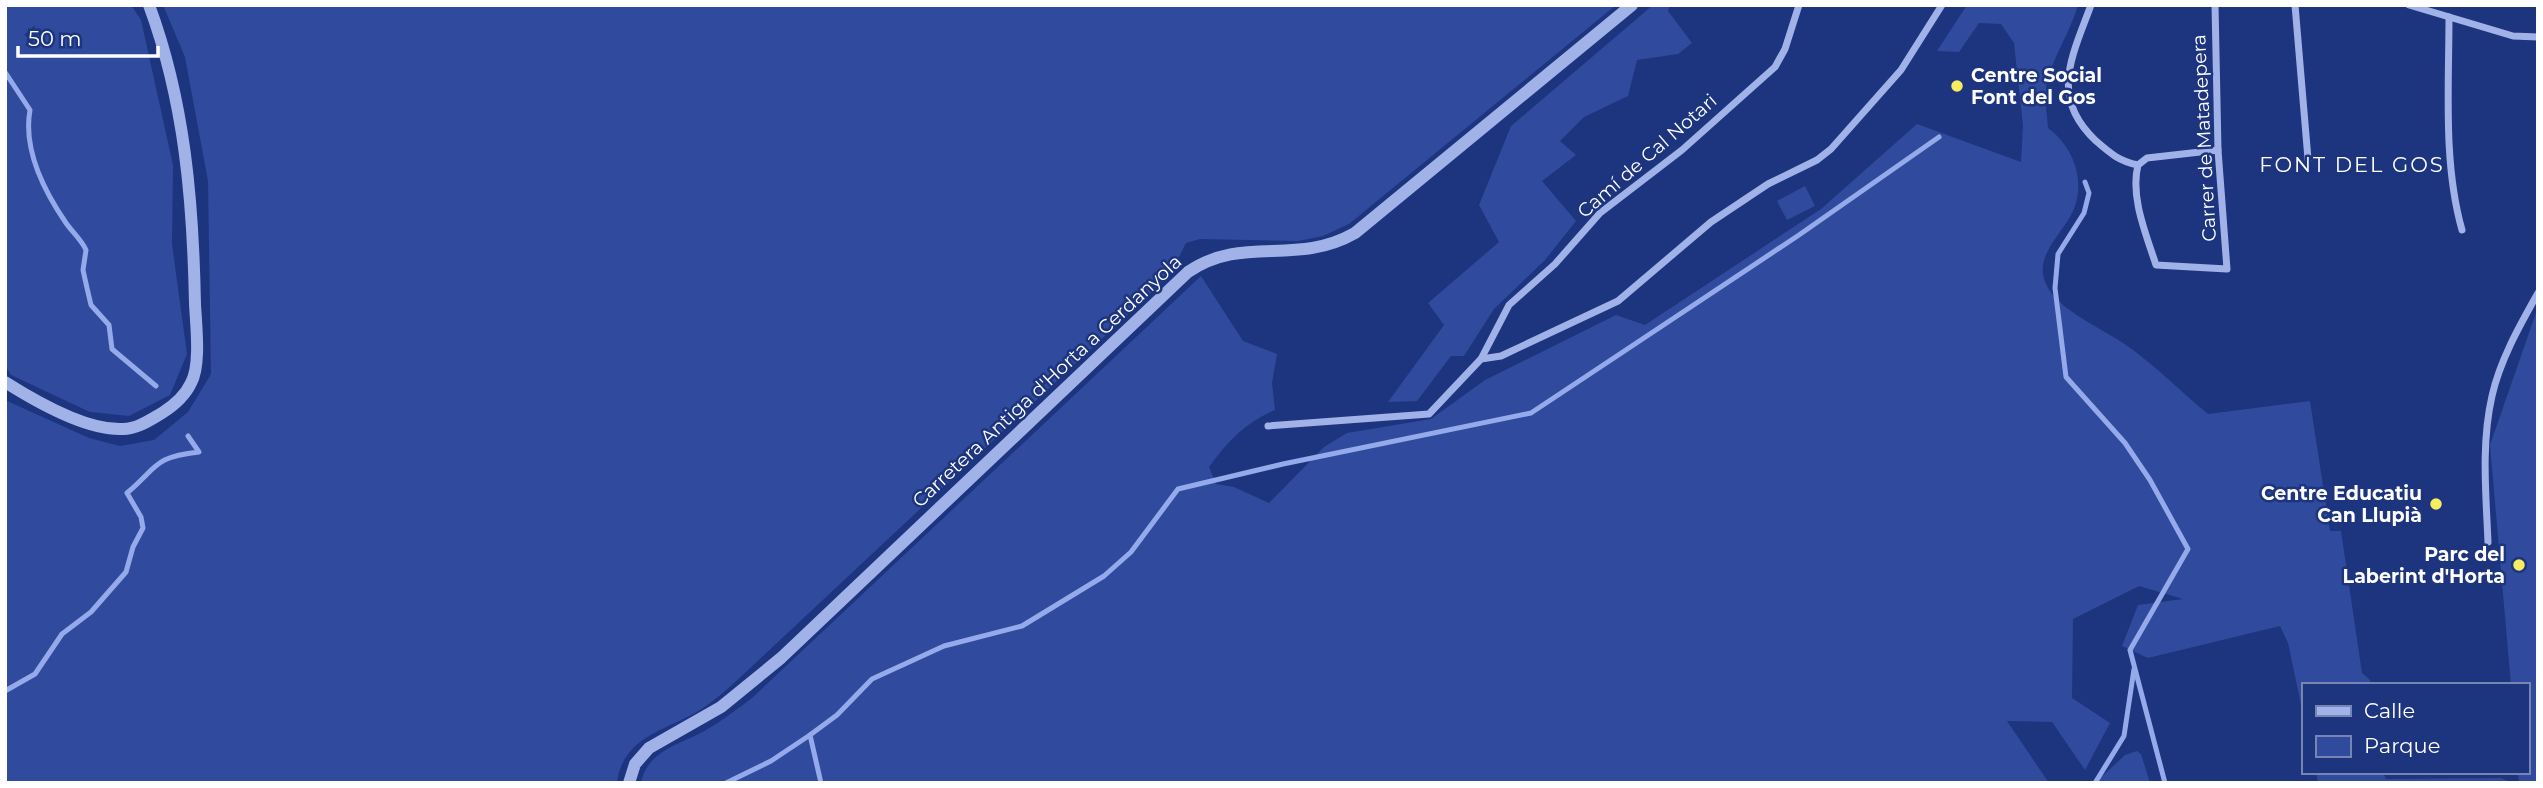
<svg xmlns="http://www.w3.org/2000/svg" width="2543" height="788" font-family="Montserrat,sans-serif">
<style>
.green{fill:#304b9d}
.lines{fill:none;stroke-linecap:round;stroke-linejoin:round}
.stream{stroke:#94aaea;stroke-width:5}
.minor{stroke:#a1b2e8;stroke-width:7}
.tertiary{stroke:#a1b2e8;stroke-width:12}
.poi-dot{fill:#f8ec5f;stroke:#1d347f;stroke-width:2.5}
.labels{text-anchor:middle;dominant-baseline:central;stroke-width:5;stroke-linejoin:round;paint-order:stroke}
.poi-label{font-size:19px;font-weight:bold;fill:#fff;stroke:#1d347f;text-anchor:end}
.street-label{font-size:19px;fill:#fff;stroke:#1d347f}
.neighbourhood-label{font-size:21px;letter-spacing:2px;fill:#fff;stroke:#1d347f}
</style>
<rect width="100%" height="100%" fill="#1d347f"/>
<g class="green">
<path d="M5 5H131L141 20 173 165 172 244 187 354 170 395 129 416 90 412 11 375 5 365Z"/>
<path d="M163 5H1616L1349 224 1323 236 1298 241 1200 239 1186 243 1170 275 747 671C731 686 714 702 695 713 662 731 622 739 617 783H5V400L89 438 120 446 154 440 188 412 211 374 208 181 185 57Z"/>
<path d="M1653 5H1670L1668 11 1692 43 1678 54 1637 60 1628 96 1584 117 1560 141 1576 155 1542 181 1576 221 1545 260 1494 309 1464 356H1451L1417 401 1388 402 1444 325 1428 303 1499 242 1479 205 1511 126Z"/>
<path d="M1967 5H2078C2070 33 2053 56 2047 83 2044 97 2047 114 2048 128 2075 148 2088 185 2070 217 2058 238 2034 258 2046 284 2057 310 2104 329 2126 345 2155 365 2181 392 2208 414L2310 401 2330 531H2341L2362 673 2370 680 2371 685H2303V714L2288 643 2280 626 2148 658 2122 646 2138 605 2183 599 2139 586 2073 619 2072 698 2110 723 2085 770 2052 722 2007 721 2049 783H641C647 750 682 744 706 730 722 721 737 709 752 698L1201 276 1243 341 1277 354 1272 383 1275 410C1246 422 1227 442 1209 467L1216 484 1234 487 1269 503 1324 447 1347 433 1431 419 1485 380 1616 315 1645 325 1821 209 1917 124 2021 162 2023 125 2014 43 2001 24 1979 23 1959 52 1937 51Z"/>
<path d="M1805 186 1815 206 1787 220 1777 201Z"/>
<path d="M2538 307V783H2519L2518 772H2527V685H2511L2490 445Z"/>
<path d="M2137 751 2141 754 2150 783H2095L2125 755Z"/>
<path d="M2316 772H2383L2386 779 2501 778 2512 783H2318Z"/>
</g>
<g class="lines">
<g class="stream">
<path d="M5 72 30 110C23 149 44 191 66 223 73 233 81 239 86 250L83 270 87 288 91 305 109 325 112 349 156 386"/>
<path d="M2085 182 2089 193 2084 213 2058 254 2055 288 2066 377 2125 443 2150 480 2188 549 2130 650 2165 783"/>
<path d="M5 691 35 674 62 634 91 612 126 572 133 547 143 528 141 517 127 493C158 467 153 457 199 452L188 436"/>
<path d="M810 735 821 783"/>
<path d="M726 783 771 761 810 735 837 715 872 679 944 646 1022 626 1104 576 1131 552 1178 489 1283 464 1531 413 1799 235 1939 137"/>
<path d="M2095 783 2124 736 2134 669"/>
</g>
<g class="minor">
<path d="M2091 5C2072 57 2049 97 2096 141 2111 154 2119 161 2138 165"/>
<path d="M2295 5 2308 159"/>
<path d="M2409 5 2513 36 2538 37"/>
<path d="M2449 17C2449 87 2443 163 2462 230"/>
<path d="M2138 165C2130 197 2146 234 2156 265L2227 269 2218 150 2215 5"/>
<path d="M2138 165 2147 158 2218 150"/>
<path d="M1481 359 1509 305 1555 264 1600 213 1682 150 1775 67 1785 49 1799 5"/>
<path d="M1268 426 1429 414 1481 359 1501 356 1618 301 1711 222 1768 184 1817 160 1831 149 1901 70 1942 5"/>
<path d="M2488 542C2486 494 2481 444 2492 396 2500 360 2520 325 2538 293"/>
</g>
<g class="tertiary">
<path d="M5 382C35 401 87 431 123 429 137 429 150 420 162 413 173 406 185 396 191 383 201 365 196 325 195 304 193 202 185 102 149 5"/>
<path d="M629 783 635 764 649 748 721 707 781 658 1188 272C1244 234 1295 267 1355 233L1632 5"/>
</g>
</g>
<g class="poi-dot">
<circle cx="1957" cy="86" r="7"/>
<circle cx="2436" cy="504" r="7"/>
<circle cx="2519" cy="565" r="7"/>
</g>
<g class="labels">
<g class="poi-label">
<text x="1971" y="75" text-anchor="start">Centre Social<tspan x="1971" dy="22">Font del Gos</tspan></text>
<text x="2422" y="493">Centre Educatiu<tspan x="2422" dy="22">Can Llupià</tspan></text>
<text x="2505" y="554">Parc del<tspan x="2505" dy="22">Laberint d'Horta</tspan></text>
</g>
<g class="street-label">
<text transform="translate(2204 138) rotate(-93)">Carrer de Matadepera</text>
<text transform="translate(1647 156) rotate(-41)">Camí de Cal Notari</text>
<text transform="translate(1047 381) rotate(-43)">Carretera Antiga d'Horta a Cerdanyola</text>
</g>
<g class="neighbourhood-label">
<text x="2352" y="164">FONT DEL GOS</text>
</g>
</g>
<rect width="2543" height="788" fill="none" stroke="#ffffff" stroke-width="14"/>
<rect x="2302" y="683" width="228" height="91" fill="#1d347f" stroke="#7785b2" stroke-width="2"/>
<rect x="2316" y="706" width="35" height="10" fill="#a1b2e8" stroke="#7785b2" stroke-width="2"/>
<text x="2364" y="718" font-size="21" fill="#ffffff">Calle</text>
<rect x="2316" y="736" width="35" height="21" fill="#304b9d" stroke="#7785b2" stroke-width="2"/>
<text x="2364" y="753" font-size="21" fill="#ffffff">Parque</text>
<path d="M18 46v10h140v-10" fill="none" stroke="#ffffff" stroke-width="3.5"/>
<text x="28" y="46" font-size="21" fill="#ffffff" stroke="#1d347f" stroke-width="5" paint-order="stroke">50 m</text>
</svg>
